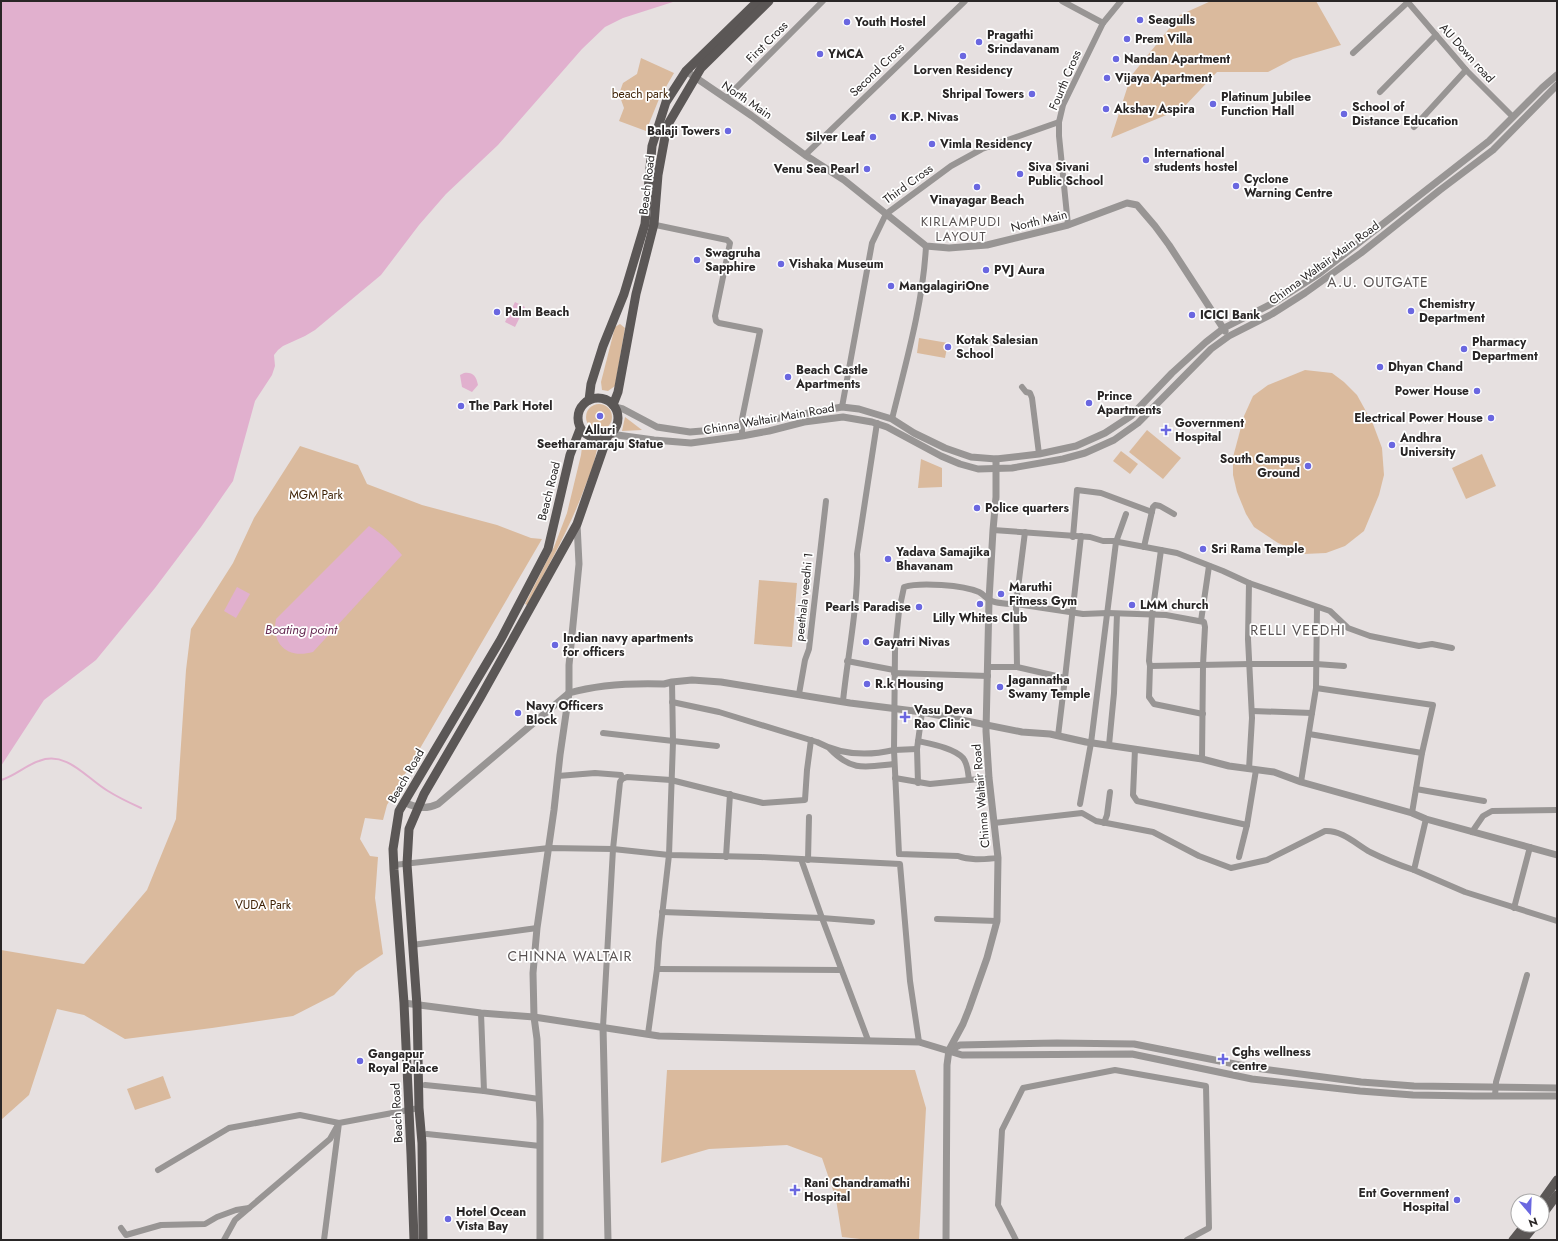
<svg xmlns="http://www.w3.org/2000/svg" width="1558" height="1241" font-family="Jost,sans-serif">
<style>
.green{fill:#daba9d}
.water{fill:#e1b0ce}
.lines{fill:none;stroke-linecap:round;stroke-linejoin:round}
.stream{stroke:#e1b0ce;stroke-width:2}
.minor{stroke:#989594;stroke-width:6}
.tertiary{stroke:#989594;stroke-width:7}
.primary{stroke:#5b5756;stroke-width:9}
.poi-dot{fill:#6a67e0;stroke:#fff;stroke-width:1.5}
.labels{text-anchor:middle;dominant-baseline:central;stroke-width:3.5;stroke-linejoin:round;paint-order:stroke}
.poi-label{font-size:12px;font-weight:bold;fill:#292626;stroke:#fff;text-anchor:start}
.street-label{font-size:12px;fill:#292626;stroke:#fff}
.park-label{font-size:12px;fill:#3f2205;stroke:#fff}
.neighbourhood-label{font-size:13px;letter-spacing:1px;fill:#585252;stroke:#fff}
.water-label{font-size:13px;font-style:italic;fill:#682d55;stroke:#fff}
.quarter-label{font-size:14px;letter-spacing:1px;fill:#585252;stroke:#fff}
</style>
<rect width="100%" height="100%" fill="#e6e0e0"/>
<g class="green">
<path d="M1211 1H1316L1341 45 1293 59 1268 72H1217L1183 108 1111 138 1131 76 1180 15Z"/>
<path d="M641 58 674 73 659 99 646 131 619 121 624 108 619 94 623 83 637 74Z"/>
<path d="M620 324 625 328 615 386 608 391 602 390 601 382 615 327Z"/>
<path d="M919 338 948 343 945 358 917 353Z"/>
<path d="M1305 370 1332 373 1344 382 1357 395 1373 424 1382 448 1384 475 1379 495 1364 531 1345 546 1326 553 1304 554 1278 543 1254 527 1246 514 1237 492 1233 475V457L1244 416 1253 396 1268 385Z"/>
<circle cx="599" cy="417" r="13"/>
<path d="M625 417 642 430 622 431Z"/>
<path d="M1147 430 1181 458 1163 479 1129 452Z"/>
<path d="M588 442 594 444 597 449C595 461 591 472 586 484 571 526 549 565 527 605L525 604 554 547 567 513 581 455 582 447Z"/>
<path d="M300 446 358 465 367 484 422 505 497 525 531 538 542 539 387 805 383 820 365 818 360 839 370 856 378 857 375 898 383 954 356 972 334 995 293 1016 212 1028 125 1039 84 1015 57 1009 29 1095 1 1120V950L84 964 147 890 176 819 186 670 191 629 233 563 254 518Z"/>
<path d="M1121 451 1138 464 1130 474 1113 461Z"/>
<path d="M1482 454 1496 486 1466 499 1452 468Z"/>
<path d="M921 459 942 468V487L918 488Z"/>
<path d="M759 580 797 583 792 647 754 644Z"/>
<path d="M667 1070H915L926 1108 919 1240H869L842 1237 836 1199 822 1158 787 1145 709 1149 661 1163Z"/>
<path d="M163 1076 171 1098 135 1110 127 1089Z"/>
</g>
<g class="water">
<path d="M1 1H676L623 18 605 27 582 49 498 145 446 194 419 225 381 275 315 330 305 336 283 346 278 350 274 355 275 366 272 375 255 401 233 481 201 527 155 588 96 660 44 700 1 766Z"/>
<path d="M515 302 525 307 515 327 505 322Z"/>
<path d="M464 373C473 372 476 376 478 385L472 392 462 387 460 375Z"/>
<path d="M369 526C382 534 392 543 402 555L313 652C288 659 271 645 276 619Z"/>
<path d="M237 587 250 594 236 618 224 611Z"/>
</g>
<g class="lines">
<path class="stream" d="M1 780C15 776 26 765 39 761 67 750 87 779 108 791 119 798 130 803 141 808"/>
<g class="minor">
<path d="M1062 1 1103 23"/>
<path d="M1407 1 1466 70 1513 117"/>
<path d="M1353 53 1408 2"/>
<path d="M1380 92 1436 35"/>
<path d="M726 98 823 1"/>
<path d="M1414 127 1466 70"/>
<path d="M805 155 965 1"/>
<path d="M651 224 727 240 730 243 715 316 716 321 719 323 760 331 742 419V436"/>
<path d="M1068 225 1059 136V122L1063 105 1103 23 1121 1"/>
<path d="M1022 387 1026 392 1030 393 1032 398 1039 454"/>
<path d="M842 407 872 243 886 214 951 166 982 149 1059 122"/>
<path d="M892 419C906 362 923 304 926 246"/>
<path d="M993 530 1090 537 1103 541H1113L1177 553 1223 571 1249 583 1330 611 1348 628 1370 636 1419 646 1432 644 1452 648"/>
<path d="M1025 532 1016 604 1083 614 1108 613 1166 615 1204 622 1205 627 1203 665 1202 759"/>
<path d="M1073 537 1077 490 1101 493 1152 512"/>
<path d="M1144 547 1153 507 1155 505 1160 506 1174 514"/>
<path d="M1161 550 1152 615 1149 661 1150 666 1250 664H1316L1344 666"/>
<path d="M1249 583 1248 639 1252 718 1249 769"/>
<path d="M1201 621 1209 566"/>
<path d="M847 661 894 670"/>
<path d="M1150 666 1149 697 1154 704 1203 714"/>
<path d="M987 667H1017L1065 678 1058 736"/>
<path d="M894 673 988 676"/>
<path d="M1065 678 1081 536"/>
<path d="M1316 688 1317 607"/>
<path d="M799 694 805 660 809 649 826 501"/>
<path d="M843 701C848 652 859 603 857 554L877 423"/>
<path d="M672 702 719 712 817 742C841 755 868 756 894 750L899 854 958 856C971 861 985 859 998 858"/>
<path d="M1252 711 1312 713"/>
<path d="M603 733 717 746"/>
<path d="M1309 734 1422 753"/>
<path d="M918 741C931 744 954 748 963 758 968 764 968 773 969 780"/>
<path d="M1109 745 1114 693 1117 614"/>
<path d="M830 749C852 772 866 767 894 764"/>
<path d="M917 749 894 750 895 650 899 611 904 587C920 582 963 585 979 592 983 594 985 597 988 599 995 604 1008 604 1016 604L1017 667"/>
<path d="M1135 749 1133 795 1137 801 1247 825"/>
<path d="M558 776 595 773 621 775"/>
<path d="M895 778 930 784 989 778"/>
<path d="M1301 782 1316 688 1433 705 1422 753 1412 813"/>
<path d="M918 783 917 749 922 712"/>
<path d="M1416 789 1484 801"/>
<path d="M1080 804 1091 743 1116 542 1126 514"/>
<path d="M1426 819 1414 870 1465 892 1557 921"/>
<path d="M994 823 1082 813 1096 821 1153 832 1199 856 1231 868 1267 860 1325 831C1342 830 1356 844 1370 852 1384 859 1399 865 1414 870"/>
<path d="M1104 823 1107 815 1110 792"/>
<path d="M1472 832 1483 816 1492 811 1557 810"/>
<path d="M726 857 730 794"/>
<path d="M1239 857 1247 825 1256 770"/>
<path d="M801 859 822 918 868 1040"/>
<path d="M808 860 809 817"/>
<path d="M394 865 549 848 613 849 669 855 761 857 900 864 910 981 919 1042"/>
<path d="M1514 908 1530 847"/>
<path d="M662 912 822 918 872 922"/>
<path d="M937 919 997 921"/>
<path d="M412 945 537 928"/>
<path d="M657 969 841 970"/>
<path d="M481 1013 484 1091"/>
<path d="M603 1027 613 849 620 782 622 779 627 777 671 780 763 803 805 800 807 770 811 740"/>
<path d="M648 1034 657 969 659 942 669 855 673 742 672 682"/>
<path d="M425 1085 484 1091 539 1099"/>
<path d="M1495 1096 1496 1082 1527 975"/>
<path d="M427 1134 540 1146"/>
<path d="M158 1170 229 1128 300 1115 339 1123 330 1139 235 1220 224 1240"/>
<path d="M121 1228 126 1235 161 1225 205 1224 217 1217 236 1210 249 1208"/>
<path d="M324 1240 339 1123 419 1108"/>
<path d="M1016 1240 998 1205 1002 1130 1023 1088 1115 1070 1206 1086 1209 1228 1187 1240"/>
</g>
<g class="tertiary">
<path d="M686 71 752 116 805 155 844 180 926 246 949 248 987 245 1068 225 1127 203 1137 205 1155 226 1169 245 1225 331"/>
<path d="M615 407 623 409 657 427 690 432 714 430 842 407 859 409 892 419 914 433 945 448 971 457 996 459 1039 454 1076 446 1105 433 1131 416 1172 373 1206 342 1224 328 1273 303 1320 273 1489 141 1542 88 1557 75"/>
<path d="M610 434 654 440 691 443 742 436 769 431 804 422 843 417 872 422 887 427 941 456 960 464 978 469 1012 468 1063 459 1085 453 1114 440 1138 423 1211 349 1229 336 1272 314 1305 293 1361 253 1440 190 1493 150 1557 85"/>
<path d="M404 802C416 808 425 810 438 804L569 693C600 684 632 683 664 684L672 682 692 680 721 682 850 703 922 712 1022 732 1050 734 1086 742 1202 759 1229 766 1274 772 1301 782 1412 813 1426 819 1557 855"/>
<path d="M404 1003 481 1013 534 1017 659 1036 919 1042 962 1055 1132 1054 1252 1079 1360 1091 1413 1095 1473 1096H1557"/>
<path d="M603 1027 608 1240"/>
<path d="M949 1050 960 1045 1057 1043 1134 1044 1255 1068 1361 1082 1414 1086 1557 1088"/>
<path d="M540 1240V1121L537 1039 534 1017 533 973 537 928 554 810 560 755 569 693V665L579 564 577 524"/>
<path d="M946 1240 947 1065 949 1050 963 1024 969 1009 987 958 997 921 998 858 989 778 986 731 989 600 993 530 996 497V459"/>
</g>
<g class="primary">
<circle cx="598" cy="418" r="20"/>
<path d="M589 400 591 384 603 346 624 294 645 224 652 146 666 102 686 71 758 1"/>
<path d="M613 405 618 392 636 294 654 224 658 175 667 126 701 68 769 1"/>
<path d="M1542 1201 1557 1180"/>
<path d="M1542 1215 1557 1195"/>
<path d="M414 1240 411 1154 404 1003 394 870 393 849 399 811 501 639 548 549 570 455 580 429"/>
<path d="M423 1240 422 1143 419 1108 417 1006 407 864 409 829 424 794 480 698 577 524 608 435"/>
<path d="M1513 1240 1525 1225"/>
<path d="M1523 1240 1535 1225"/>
</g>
</g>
<g class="poi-dot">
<circle cx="1140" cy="20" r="4"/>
<circle cx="847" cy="22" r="4"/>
<circle cx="1127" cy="39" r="4"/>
<circle cx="979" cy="42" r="4"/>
<circle cx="820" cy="54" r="4"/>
<circle cx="963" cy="56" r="4"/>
<circle cx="1116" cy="59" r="4"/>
<circle cx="1107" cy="78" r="4"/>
<circle cx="1032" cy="94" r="4"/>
<circle cx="1213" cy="104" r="4"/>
<circle cx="1106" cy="109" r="4"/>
<circle cx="1344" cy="114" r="4"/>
<circle cx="893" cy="117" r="4"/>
<circle cx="728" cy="131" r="4"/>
<circle cx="873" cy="137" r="4"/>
<circle cx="932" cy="144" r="4"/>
<circle cx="1146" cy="160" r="4"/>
<circle cx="867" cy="169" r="4"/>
<circle cx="1020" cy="174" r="4"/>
<circle cx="1236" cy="186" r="4"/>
<circle cx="977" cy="187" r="4"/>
<circle cx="697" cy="260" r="4"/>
<circle cx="781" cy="264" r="4"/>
<circle cx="986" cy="270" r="4"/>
<circle cx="891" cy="286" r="4"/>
<circle cx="1411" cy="311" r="4"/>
<circle cx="497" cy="312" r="4"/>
<circle cx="1192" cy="315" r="4"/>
<circle cx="948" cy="347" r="4"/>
<circle cx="1464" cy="349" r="4"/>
<circle cx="1380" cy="367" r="4"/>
<circle cx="788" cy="377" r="4"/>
<circle cx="1477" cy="391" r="4"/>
<circle cx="1089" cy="403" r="4"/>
<circle cx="461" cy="406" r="4"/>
<circle cx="600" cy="416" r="4"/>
<circle cx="1491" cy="418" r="4"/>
<path d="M1164 424h4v4h4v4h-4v4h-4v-4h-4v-4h4z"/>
<circle cx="1392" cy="445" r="4"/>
<circle cx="1308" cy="466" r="4"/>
<circle cx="977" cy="508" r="4"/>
<circle cx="1203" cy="549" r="4"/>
<circle cx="888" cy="559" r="4"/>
<circle cx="1001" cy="594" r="4"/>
<circle cx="980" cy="604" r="4"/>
<circle cx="1132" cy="605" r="4"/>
<circle cx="919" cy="607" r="4"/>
<circle cx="866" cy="642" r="4"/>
<circle cx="555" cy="645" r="4"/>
<circle cx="867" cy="684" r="4"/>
<circle cx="1000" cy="687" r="4"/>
<circle cx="518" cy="713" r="4"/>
<path d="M903 711h4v4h4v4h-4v4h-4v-4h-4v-4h4z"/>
<path d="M1221 1053h4v4h4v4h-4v4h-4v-4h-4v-4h4z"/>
<circle cx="360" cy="1061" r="4"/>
<path d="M793 1184h4v4h4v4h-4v4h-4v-4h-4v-4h4z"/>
<circle cx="1457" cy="1200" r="4"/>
<circle cx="448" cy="1219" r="4"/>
</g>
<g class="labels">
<g class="poi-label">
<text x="1148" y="20">Seagulls</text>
<text x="855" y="22">Youth Hostel</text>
<text x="987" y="35">Pragathi<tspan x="987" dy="14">Srindavanam</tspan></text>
<text x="1135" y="39">Prem Villa</text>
<text x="828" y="54">YMCA</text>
<text x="1124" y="59">Nandan Apartment</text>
<text x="963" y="70" text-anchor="middle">Lorven Residency</text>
<text x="1115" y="78">Vijaya Apartment</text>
<text x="1024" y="94" text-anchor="end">Shripal Towers</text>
<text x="1221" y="97">Platinum Jubilee<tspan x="1221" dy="14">Function Hall</tspan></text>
<text x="1352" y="107">School of<tspan x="1352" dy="14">Distance Education</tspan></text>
<text x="1114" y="109">Akshay Aspira</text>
<text x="901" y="117">K.P. Nivas</text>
<text x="720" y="131" text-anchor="end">Balaji Towers</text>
<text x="865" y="137" text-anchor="end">Silver Leaf</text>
<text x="940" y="144">Vimla Residency</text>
<text x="1154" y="153">International<tspan x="1154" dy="14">students hostel</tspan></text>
<text x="1028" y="167">Siva Sivani<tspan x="1028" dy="14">Public School</tspan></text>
<text x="859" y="169" text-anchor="end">Venu Sea Pearl</text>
<text x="1244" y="179">Cyclone<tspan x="1244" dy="14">Warning Centre</tspan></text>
<text x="977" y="200" text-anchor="middle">Vinayagar Beach</text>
<text x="705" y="253">Swagruha<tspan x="705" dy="14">Sapphire</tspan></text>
<text x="789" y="264">Vishaka Museum</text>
<text x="994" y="270">PVJ Aura</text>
<text x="899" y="286">MangalagiriOne</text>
<text x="1419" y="304">Chemistry<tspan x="1419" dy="14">Department</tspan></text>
<text x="505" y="312">Palm Beach</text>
<text x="1200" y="315">ICICI Bank</text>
<text x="956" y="340">Kotak Salesian<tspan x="956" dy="14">School</tspan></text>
<text x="1472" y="342">Pharmacy<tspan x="1472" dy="14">Department</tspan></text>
<text x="1388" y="367">Dhyan Chand</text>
<text x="796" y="370">Beach Castle<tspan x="796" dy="14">Apartments</tspan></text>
<text x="1469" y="391" text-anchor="end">Power House</text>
<text x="1097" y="396">Prince<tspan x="1097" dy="14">Apartments</tspan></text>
<text x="469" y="406">The Park Hotel</text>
<text x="1483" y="418" text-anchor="end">Electrical Power House</text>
<text x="1175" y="423">Government<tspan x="1175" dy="14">Hospital</tspan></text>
<text x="600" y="430" text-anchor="middle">Alluri<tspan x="600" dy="14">Seetharamaraju Statue</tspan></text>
<text x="1400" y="438">Andhra<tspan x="1400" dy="14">University</tspan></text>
<text x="1300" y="459" text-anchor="end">South Campus<tspan x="1300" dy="14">Ground</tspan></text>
<text x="985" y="508">Police quarters</text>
<text x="1211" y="549">Sri Rama Temple</text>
<text x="896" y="552">Yadava Samajika<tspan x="896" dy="14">Bhavanam</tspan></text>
<text x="1009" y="587">Maruthi<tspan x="1009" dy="14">Fitness Gym</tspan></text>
<text x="1140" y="605">LMM church</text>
<text x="911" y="607" text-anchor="end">Pearls Paradise</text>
<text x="980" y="618" text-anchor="middle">Lilly Whites Club</text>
<text x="563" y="638">Indian navy apartments<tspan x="563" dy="14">for officers</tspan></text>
<text x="874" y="642">Gayatri Nivas</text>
<text x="1008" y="680">Jagannatha<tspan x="1008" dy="14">Swamy Temple</tspan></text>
<text x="875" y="684">R.k Housing</text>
<text x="526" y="706">Navy Officers<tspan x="526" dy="14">Block</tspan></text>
<text x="914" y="710">Vasu Deva<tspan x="914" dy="14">Rao Clinic</tspan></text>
<text x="1232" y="1052">Cghs wellness<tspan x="1232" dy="14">centre</tspan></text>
<text x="368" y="1054">Gangapur<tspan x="368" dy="14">Royal Palace</tspan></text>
<text x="804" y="1183">Rani Chandramathi<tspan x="804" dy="14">Hospital</tspan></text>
<text x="1449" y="1193" text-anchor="end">Ent Government<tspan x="1449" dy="14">Hospital</tspan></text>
<text x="456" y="1212">Hotel Ocean<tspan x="456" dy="14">Vista Bay</tspan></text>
</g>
<g class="street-label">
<text transform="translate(767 42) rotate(-45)">First Cross</text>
<text transform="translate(1467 53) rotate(48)">AU Down road</text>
<text transform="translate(877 70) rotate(-44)">Second Cross</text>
<text transform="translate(1065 80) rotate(-67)">Fourth Cross</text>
<text transform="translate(747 100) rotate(34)">North Main</text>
<text transform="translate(908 184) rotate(-36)">Third Cross</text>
<text transform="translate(647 185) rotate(-83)">Beach Road</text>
<text transform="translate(1039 221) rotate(-14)">North Main</text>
<text transform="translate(1324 263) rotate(-36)">Chinna Waltair Main Road</text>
<text transform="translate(769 419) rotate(-10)">Chinna Waltair Main Road</text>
<text transform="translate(549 491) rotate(-76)">Beach Road</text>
<text transform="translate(804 597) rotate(-84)">peethala veedhi 1</text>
<text transform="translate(406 776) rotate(-60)">Beach Road</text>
<text transform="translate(981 796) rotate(-95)">Chinna Waltair Road</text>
<text transform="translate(397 1113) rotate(-93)">Beach Road</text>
</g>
<g class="park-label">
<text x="640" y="94">beach park</text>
<text x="316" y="495">MGM Park</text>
<text x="263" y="905">VUDA Park</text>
</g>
<g class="neighbourhood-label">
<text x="961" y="221">KIRLAMPUDI<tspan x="961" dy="15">LAYOUT</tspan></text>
</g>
<g class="water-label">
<text x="301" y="629">Boating point</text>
</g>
<g class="quarter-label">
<text x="1378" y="282">A.U. OUTGATE</text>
<text x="1298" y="630">RELLI VEEDHI</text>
<text x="570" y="956">CHINNA WALTAIR</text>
</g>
</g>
<rect width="1558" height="1241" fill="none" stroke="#292626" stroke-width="4"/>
<g transform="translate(1530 1213) rotate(161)"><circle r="19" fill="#ffffff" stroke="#a9a8a8"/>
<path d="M0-3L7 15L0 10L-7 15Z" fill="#6a67e0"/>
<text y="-6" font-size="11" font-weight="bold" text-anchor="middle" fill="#292626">N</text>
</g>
</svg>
